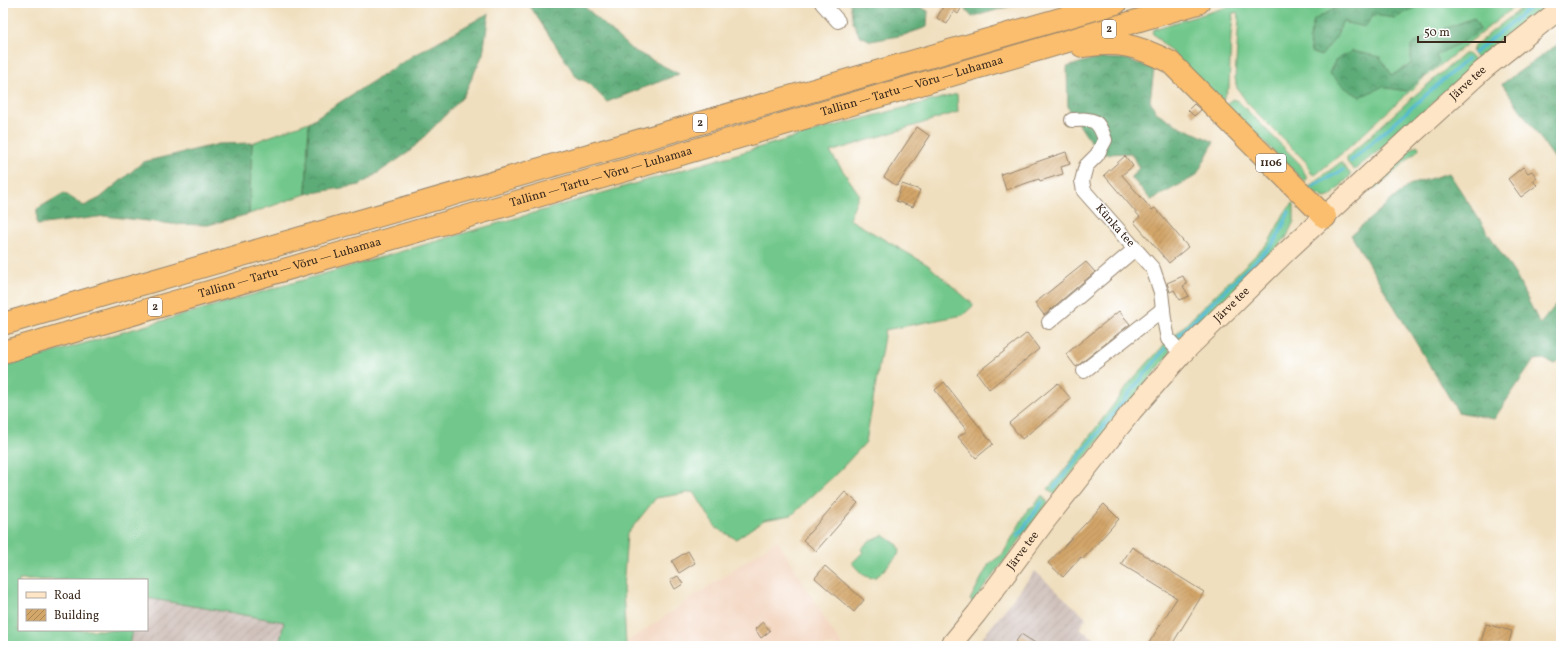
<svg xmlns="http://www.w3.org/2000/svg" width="1564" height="649" font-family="Vollkorn,serif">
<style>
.built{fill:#f3d4be}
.industrial{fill:url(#industrial-furrows)}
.grass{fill:#72c88c;stroke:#567955}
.forest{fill:url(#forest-crowns);stroke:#4c6b4b}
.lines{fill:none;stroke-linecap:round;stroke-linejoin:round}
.stream{stroke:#53bad1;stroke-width:3.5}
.building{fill:url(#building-hatch)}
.street-casing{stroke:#96846e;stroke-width:16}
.secondary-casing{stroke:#96846e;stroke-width:22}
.highway-casing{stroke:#96846e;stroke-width:24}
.street{stroke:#fff;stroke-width:14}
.secondary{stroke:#fde5c5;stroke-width:20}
.highway{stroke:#fabe6e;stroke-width:22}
.labels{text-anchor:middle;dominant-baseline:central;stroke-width:4;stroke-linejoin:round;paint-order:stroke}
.shield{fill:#fff;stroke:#766a62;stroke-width:1}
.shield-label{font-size:11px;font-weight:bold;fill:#3b2a1e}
.street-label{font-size:12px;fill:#3b2a1e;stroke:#fff}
</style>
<defs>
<pattern id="industrial-furrows" width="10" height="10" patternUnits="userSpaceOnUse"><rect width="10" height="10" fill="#cfc0ba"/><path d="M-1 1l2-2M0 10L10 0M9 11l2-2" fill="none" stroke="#b3a59f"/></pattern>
<pattern id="forest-crowns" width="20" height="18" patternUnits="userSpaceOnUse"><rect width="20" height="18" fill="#5dac78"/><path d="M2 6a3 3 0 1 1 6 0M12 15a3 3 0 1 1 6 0" fill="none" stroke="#4e8c62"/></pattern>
<pattern id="building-hatch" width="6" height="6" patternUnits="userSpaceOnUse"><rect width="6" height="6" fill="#d3a669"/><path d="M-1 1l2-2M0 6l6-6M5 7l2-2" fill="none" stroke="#ac8756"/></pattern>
</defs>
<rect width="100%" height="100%" fill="#fff"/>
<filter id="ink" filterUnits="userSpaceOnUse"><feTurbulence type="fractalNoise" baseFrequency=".025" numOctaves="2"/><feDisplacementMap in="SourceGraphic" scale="8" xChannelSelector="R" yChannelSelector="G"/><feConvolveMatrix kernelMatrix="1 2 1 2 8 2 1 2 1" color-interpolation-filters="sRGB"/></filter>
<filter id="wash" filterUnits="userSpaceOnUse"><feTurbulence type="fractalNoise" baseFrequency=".012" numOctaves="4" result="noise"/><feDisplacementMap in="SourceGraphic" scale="16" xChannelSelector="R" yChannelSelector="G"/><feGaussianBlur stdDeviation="0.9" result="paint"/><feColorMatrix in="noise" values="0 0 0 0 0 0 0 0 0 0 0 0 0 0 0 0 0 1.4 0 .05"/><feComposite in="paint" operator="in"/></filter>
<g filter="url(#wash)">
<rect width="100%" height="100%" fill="#f0dfbe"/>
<path class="built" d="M777 540 833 632 843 646H625L624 644Z"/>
<g class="industrial">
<path d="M1035 571 1086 618 1079 629 1107 646H976Z"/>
<path d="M147 598 284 622 279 646H130L132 630H147Z"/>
</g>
<g class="grass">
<path d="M1241 3H1519L1424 78 1346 150 1315 175 1311 173 1306 162 1248 104 1237 88 1235 78 1239 18 1237 12 1232 14 1233 18 1231 34 1229 88 1222 101 1152 33 1153 30 1157 28Z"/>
<path d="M1528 3H1553L1479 62 1472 52 1474 46Z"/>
<path d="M1464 54H1468L1477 64 1386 145 1354 170 1347 162V157L1413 97Z"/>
<path d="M957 94 958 112 830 152 859 194 849 219 928 265 974 305 963 315 885 330 866 442 840 470 792 515 764 520 736 539 716 528 694 492 656 498 627 534 623 589 626 646H279L284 622 147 598V580H19V630H132L129 646H3V367L823 129Z"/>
<path d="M1232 99 1238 101 1300 164 1307 178 1305 182 1226 105Z"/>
<path d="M309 122 306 194 249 214 252 143Z"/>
<path d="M1417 145 1419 147 1418 150 1378 187 1375 188 1373 186 1412 148Z"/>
<path d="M1341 162 1351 175 1331 196 1325 198 1314 193 1309 187 1312 184Z"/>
<path d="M1294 202V221L1286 238 1179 344 1172 338 1269 242 1285 212Z"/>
<path d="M1166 343 1170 351 1168 356 1055 494 1048 489 1066 468 1131 381Z"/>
<path d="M1042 495 1048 503 973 602 970 600 989 564 1003 554 1028 509 1035 505Z"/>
<path d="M883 535 898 545 900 551 898 555 879 575C868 583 859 571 852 563L863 552 861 549 869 541Z"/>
</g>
<g class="forest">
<path d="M528 3H586L585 7 631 49 679 74 607 102 587 82 577 78Z"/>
<path d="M850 3H912L928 11 927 27 904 35 871 41 859 35 853 22Z"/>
<path d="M969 3H1021L972 17 965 9Z"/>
<path d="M1347 3H1418L1416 7 1395 18 1373 15 1365 27 1342 22 1337 36 1321 56 1311 52 1309 39 1314 20 1339 6Z"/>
<path d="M489 13 483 54 463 97 409 152 360 185 306 194 309 122 414 55Z"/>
<path d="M1474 18 1480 30 1466 40 1436 55 1439 63 1406 91 1382 87 1360 97 1344 87 1329 73 1335 61 1352 51 1380 57 1392 75 1411 64V46L1427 35Z"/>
<path d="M1561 42V161L1555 159 1502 84Z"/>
<path d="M1096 58 1126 59 1154 69 1150 101 1156 112 1177 125 1214 142 1196 176 1151 200 1131 177 1139 168 1131 153 1104 154 1090 141 1068 108 1067 67Z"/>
<path d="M252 143 249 214 208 225 172 224 105 216 37 225V209L64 193 84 206 100 198 143 162 219 144Z"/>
<path d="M1449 173 1516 276 1540 324 1561 299V359L1554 364 1544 359 1534 360 1494 419 1458 412 1351 235 1409 185Z"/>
</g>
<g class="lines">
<g class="stream">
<path d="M1474 53 1536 3"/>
<path d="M1351 161 1467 59"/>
<path d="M1313 186 1343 170"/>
<path d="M1179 335 1272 245 1279 234 1289 212"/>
<path d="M1054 488 1165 349"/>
<path d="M1018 536 1042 502"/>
</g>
</g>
<g id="blocks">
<g class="building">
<path d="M939 3H964L958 14 954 11 947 24 937 18 944 5Z"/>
<path d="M1194 104 1201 110 1194 116 1188 110Z"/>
<path d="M917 127 930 136 897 186 884 177Z"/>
<path d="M1066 152 1070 164 1061 167 1063 174 1040 181 1039 179 1006 190 1001 174Z"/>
<path d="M1125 156 1133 166 1122 175 1152 210 1155 208 1188 247 1169 263 1134 222 1140 217 1104 175Z"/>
<path d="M1523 167 1528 173 1532 171 1537 178 1533 181 1537 185 1521 197 1508 179Z"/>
<path d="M902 184 920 190 913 207 896 201Z"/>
<path d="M1086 262 1095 272 1044 315 1035 303Z"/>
<path d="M1183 276 1187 284 1183 286 1189 296 1180 300 1174 290 1170 292 1167 283Z"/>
<path d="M1119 311 1130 324 1076 367 1066 354Z"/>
<path d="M1027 333 1039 349 989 389 977 373Z"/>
<path d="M944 382 993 444 976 458 958 437 967 431 935 390Z"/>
<path d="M1058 383 1071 399 1022 439 1009 423Z"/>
<path d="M845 492 858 503 816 551 803 540Z"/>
<path d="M1104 504 1119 519 1083 559 1081 557 1063 577 1048 563Z"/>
<path d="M1132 547 1204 592 1171 646H1147L1177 598 1121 564Z"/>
<path d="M688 551 695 563 679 573 672 561Z"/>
<path d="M825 566 864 600 854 612 815 578Z"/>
<path d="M678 576 683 584 675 589 670 580Z"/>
<path d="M763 622 770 631 761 638 755 629Z"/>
<path d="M1486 624 1512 631 1508 646H1480Z"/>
<path d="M1021 634 1040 646H1013Z"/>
</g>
</g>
</g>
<g filter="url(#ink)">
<use href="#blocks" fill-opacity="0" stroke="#96846e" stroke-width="1"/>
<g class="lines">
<g class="street-casing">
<g id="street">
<path d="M822 3 838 21"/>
<path id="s1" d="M1072 120C1093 119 1098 118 1105 140L1097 155 1086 166 1082 181 1084 191 1153 269 1161 292 1164 319 1168 339 1182 354"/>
<path d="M1049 322 1135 249"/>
<path d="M1084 371 1163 309"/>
</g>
</g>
<g class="secondary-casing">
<g id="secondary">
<path id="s2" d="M950 646 977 613 1046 520 1132 411 1182 354 1286 252 1415 132 1483 70 1561 8"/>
</g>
</g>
<g class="highway-casing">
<g id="highway">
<path d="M1082 46C1120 41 1136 45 1170 62L1325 217"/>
<path d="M3 324 1116 3"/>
<path id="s3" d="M3 352 1198 3"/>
</g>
</g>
<use href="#street" class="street"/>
<use href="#secondary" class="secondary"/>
<use href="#highway" class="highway"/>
</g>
</g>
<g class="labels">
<g class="shield">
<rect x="1102" y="20" width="14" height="18" rx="3"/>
<rect x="693" y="114" width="14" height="18" rx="3"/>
<rect x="1256" y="154" width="30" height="18" rx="3"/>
<rect x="148" y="298" width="14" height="18" rx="3"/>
</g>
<g class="shield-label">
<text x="1109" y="29">2</text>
<text x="700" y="123">2</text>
<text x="1271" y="163">1106</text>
<text x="155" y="307">2</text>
</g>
<g class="street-label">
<text stroke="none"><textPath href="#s2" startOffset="767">Järve tee</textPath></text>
<text stroke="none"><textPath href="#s3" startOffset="947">Tallinn — Tartu — Võru — Luhamaa</textPath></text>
<text stroke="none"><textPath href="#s3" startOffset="623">Tallinn — Tartu — Võru — Luhamaa</textPath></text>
<text stroke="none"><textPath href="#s1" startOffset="149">Künka tee</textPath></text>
<text stroke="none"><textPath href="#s3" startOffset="299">Tallinn — Tartu — Võru — Luhamaa</textPath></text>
<text stroke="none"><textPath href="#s2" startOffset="443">Järve tee</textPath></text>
<text stroke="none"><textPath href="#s2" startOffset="120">Järve tee</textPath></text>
</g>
</g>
<rect width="1564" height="649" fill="none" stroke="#fff" stroke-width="16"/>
<rect x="18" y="579" width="130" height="52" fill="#ffffff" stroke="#b1aaa5"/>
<rect x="26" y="592" width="20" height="6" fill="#fde5c5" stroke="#b1aaa5"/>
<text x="54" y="599" font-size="12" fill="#3b2a1e">Road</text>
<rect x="26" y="609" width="20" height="12" fill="url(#building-hatch)" stroke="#b1aaa5"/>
<text x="54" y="619" font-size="12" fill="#3b2a1e">Building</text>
<path d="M1418 36v6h87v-6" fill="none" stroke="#3b2a1e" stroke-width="2"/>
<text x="1424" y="36" font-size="12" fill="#3b2a1e" stroke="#ffffff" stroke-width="3" paint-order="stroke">50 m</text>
</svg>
